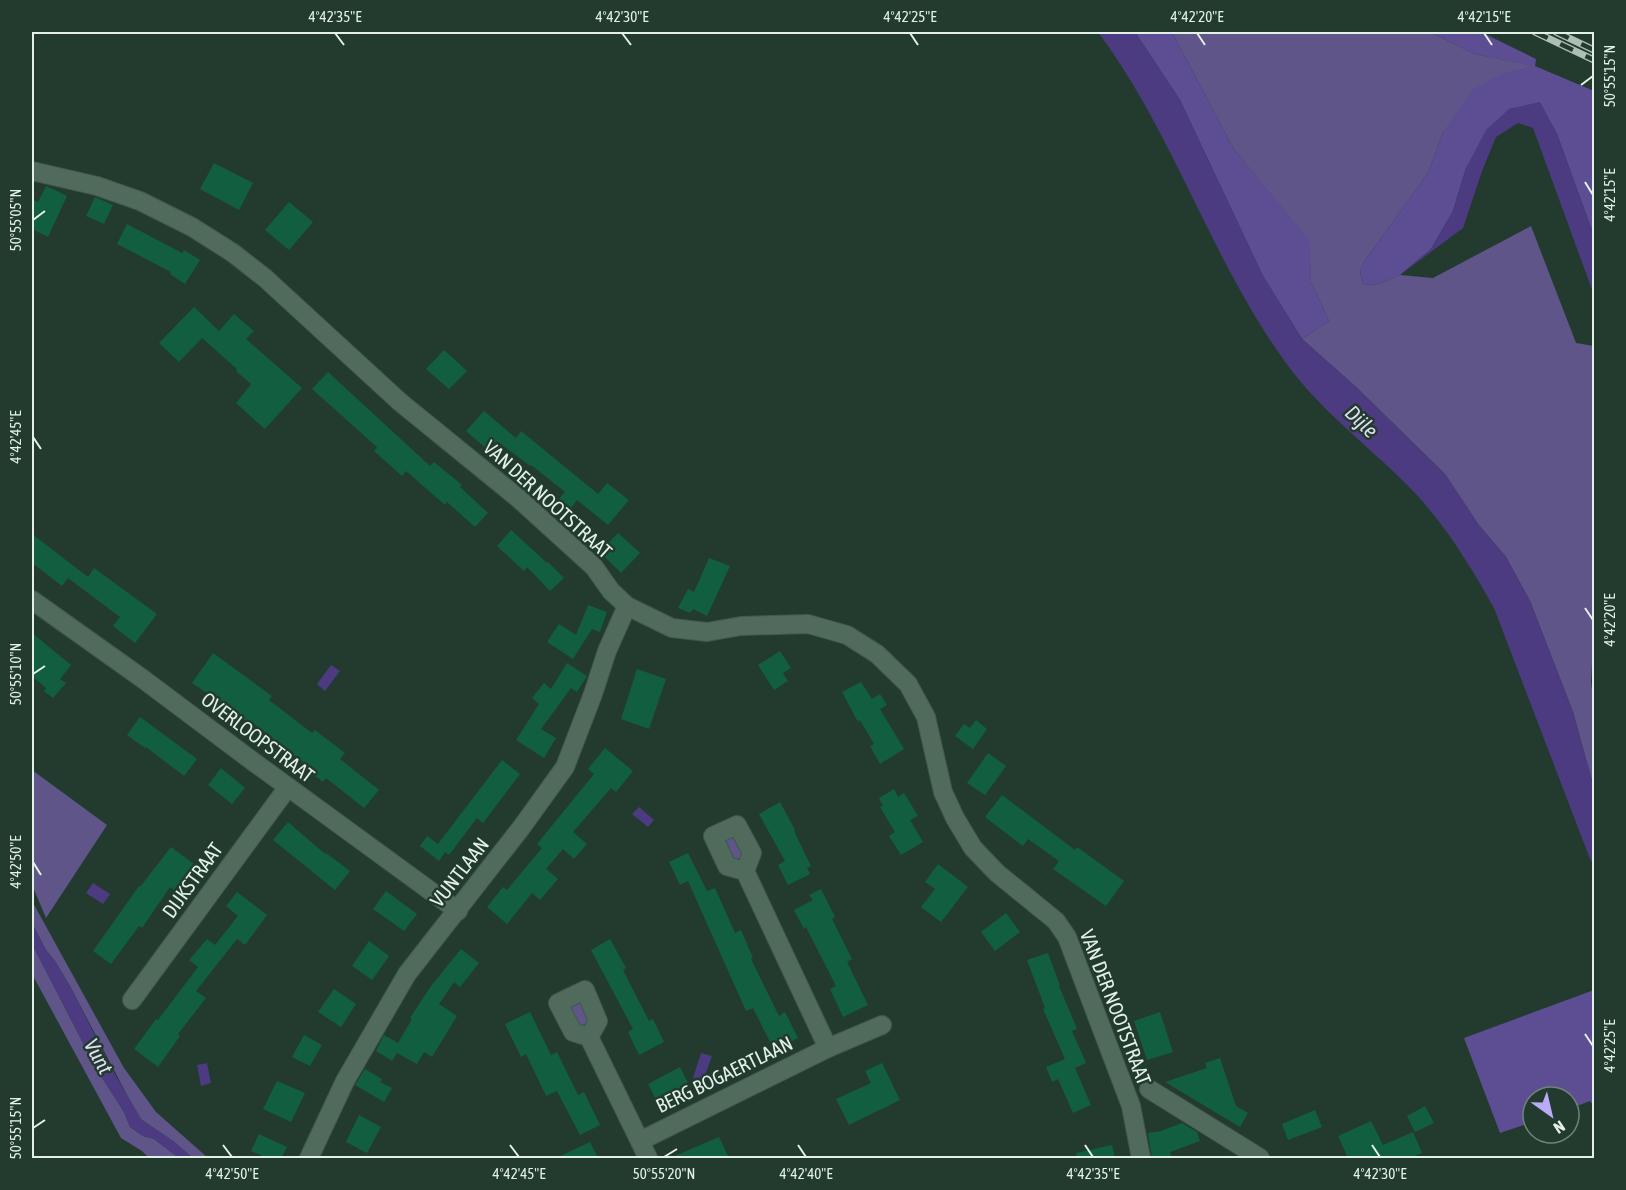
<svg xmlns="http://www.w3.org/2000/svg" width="1626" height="1190" font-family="'Asap Condensed',sans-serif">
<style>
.green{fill:#5f5589}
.forest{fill:#5d4e94}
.water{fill:#4c3b80}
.building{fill:#115f40}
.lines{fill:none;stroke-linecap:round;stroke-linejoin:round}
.minor-casing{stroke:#42574d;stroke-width:20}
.minor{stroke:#506b5c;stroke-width:18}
.rail-casing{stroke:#adbeb5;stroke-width:7}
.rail{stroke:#223b2e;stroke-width:4.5;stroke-dasharray:14;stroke-linecap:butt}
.ticks{fill:none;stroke:#e3f1e9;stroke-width:2}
.labels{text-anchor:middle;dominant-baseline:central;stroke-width:5;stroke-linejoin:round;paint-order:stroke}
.street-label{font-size:20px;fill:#e3f1e9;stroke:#223b2e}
.water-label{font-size:21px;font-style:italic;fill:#dfddf2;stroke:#223b2e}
.neatline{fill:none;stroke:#e3f1e9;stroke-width:2}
.ticks-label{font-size:15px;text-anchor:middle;fill:#e3f1e9}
</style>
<rect width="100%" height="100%" fill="#223b2e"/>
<g class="green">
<path d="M1171 32H1430L1475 54 1534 66 1443 132 1428 173 1364 262 1360 271 1363 285 1379 284 1400 275 1433 278 1531 226 1576 343 1594 346V627L1591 682 1594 706V788L1573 712 1530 601 1506 557 1478 524 1445 474 1355 386 1302 339 1329 321 1311 282 1309 241 1233 148 1174 36Z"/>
<path d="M32 770 107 825 46 918 32 885Z"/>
<path d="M736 835 745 855 736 860 731 859 724 842Z"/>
<path d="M32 901 124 1068 156 1112 208 1158H193L173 1141 142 1120 136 1112 71 988 55 961 46 950 32 923Z"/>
<path d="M32 944 97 1070 124 1112 130 1127 143 1136 154 1139 179 1158H149L142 1151 121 1138 32 974Z"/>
<path d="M581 1002 590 1022 581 1026 576 1025 569 1009 572 1006Z"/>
</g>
<g class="forest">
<path d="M1135 32H1171L1174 36 1233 148 1310 241 1311 282 1329 321 1302 339 1263 276 1180 100Z"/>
<path d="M1430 32H1481L1536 59 1535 66 1594 91V236L1557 134 1540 103 1509 109 1466 168 1453 211 1431 249 1400 275 1379 284 1363 285 1360 271 1364 262 1428 173 1443 132 1472 90 1502 74 1533 66 1475 54Z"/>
<path d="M1594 990V1106L1590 1101 1569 1109V1097H1533V1122L1500 1133 1464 1038Z"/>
</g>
<g class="water">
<path d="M1098 32H1135L1180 100 1263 276 1302 339 1355 386 1445 474 1478 524 1506 557 1530 601 1573 712 1594 788V864L1590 859 1494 608C1471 567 1446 526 1414 492 1372 448 1322 413 1286 363 1211 260 1174 134 1098 32Z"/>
<path d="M1540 102 1557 134 1594 236V295L1533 128 1518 123 1496 137 1482 171 1463 228 1400 275 1431 249 1453 211 1466 168 1486 130 1509 109Z"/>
<path d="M331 665 340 671 325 691 317 684Z"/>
<path d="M639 807 654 820 648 827 632 814Z"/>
<path d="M93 883 110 894 103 904 86 893Z"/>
<path d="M32 923 46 950 55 961 71 988 113 1071 142 1120 173 1141 193 1158H179L154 1139 143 1136 130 1127 124 1112 97 1070 32 944Z"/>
<path d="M701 1053 712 1056 703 1081 693 1078Z"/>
<path d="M207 1063 211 1083 201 1086 197 1065Z"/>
</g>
<g class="building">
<path d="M214 163 253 183 239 210 200 189Z"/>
<path d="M46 186 67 196 48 237 32 229V199L38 202Z"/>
<path d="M95 197 113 205 104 224 86 216Z"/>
<path d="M289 202 313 222 289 250 265 230Z"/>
<path d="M127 224 182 253 184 250 200 260 185 284 170 274 171 272 117 244Z"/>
<path d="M194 307 219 331 234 314 254 331 246 339 302 388 265 429 236 403 251 384 236 371 237 369 202 338 179 362 159 343Z"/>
<path d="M444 350 467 371 449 389 426 369Z"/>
<path d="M328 372 430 466 434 462 462 485 460 487 488 513 475 527 447 502 445 505 406 471 402 476 374 451 377 447 312 389Z"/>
<path d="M484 411 516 438 521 431 598 494 607 483 629 500 608 525 577 500 570 509 558 500 565 492 531 465 530 466 497 441 489 451 466 431Z"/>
<path d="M511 530 547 563 548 562 564 578 550 591 527 567 524 571 497 546Z"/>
<path d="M618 533 640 553 621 573 600 552Z"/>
<path d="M32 534 88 577 94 568 157 614 135 643 113 626 120 617 68 578 62 586 32 563Z"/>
<path d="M709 558 730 566 707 616 693 609 690 613 678 608 688 589 694 592Z"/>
<path d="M588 605 607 612 600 632 592 629 573 659 547 642 559 624 576 635Z"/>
<path d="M32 633 71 665 60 679 66 683 53 698 44 691 46 688 32 676Z"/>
<path d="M780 651 791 668 783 673 788 681 774 690 758 665Z"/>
<path d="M213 653 272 696 269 700 312 733 315 730 345 753 340 759 379 790 364 808 326 778 323 782 301 765 303 762 253 723 251 725 229 710 208 691 207 693 192 683Z"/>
<path d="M567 663 587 676 577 692 571 688 541 729 556 738 544 758 516 740 539 704 532 698 544 683 551 689Z"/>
<path d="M637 669 666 679 649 729 621 719Z"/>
<path d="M861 682 872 699 880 694 887 705 880 709 904 749 880 764 870 746 874 744 860 720 858 722 842 692Z"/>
<path d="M140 717 197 759 184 776 146 747 145 748 127 735Z"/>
<path d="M976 720 987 729 973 749 955 736 964 724 970 728Z"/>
<path d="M605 748 633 771 616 792 611 788 573 832 587 844 574 859 563 849 546 869 558 879 540 900 532 893 507 924 487 907 503 887 507 890 542 848 537 844 594 774 588 769Z"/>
<path d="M988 753 1006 766 985 795 967 783Z"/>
<path d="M502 760 520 774 483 823 477 818 449 855 445 852 439 861 420 846 427 836 438 844Z"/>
<path d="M221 768 245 788 232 804 208 785Z"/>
<path d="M894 789 898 797 904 793 918 816 910 820 923 842 901 855 889 836 895 832 880 807 883 806 879 798Z"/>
<path d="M1002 795 1075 850 1077 847 1124 881 1106 906 1053 869 1059 861 1028 839 1023 846 985 817Z"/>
<path d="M780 802 795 830 794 831 811 866 807 868 810 874 788 885 778 865 785 861 759 814Z"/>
<path d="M288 822 325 854 326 853 350 871 335 890 273 840Z"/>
<path d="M171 847 194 864 174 890 170 887 142 928 139 926 111 964 93 951 139 886 140 887Z"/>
<path d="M688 853 707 891 715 888 735 933 741 930 753 958 751 959 779 1016 785 1012 798 1038 774 1050 753 1008 746 1011 688 881 680 885 669 862Z"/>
<path d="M938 864 968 887 941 922 921 907 935 889 925 882Z"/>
<path d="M821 889 835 917 832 919 852 959 847 962 868 1005 843 1017 830 989 836 986 806 927 804 929 794 910 813 900 809 895Z"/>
<path d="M386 891 417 914 404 931 373 909Z"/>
<path d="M237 892 267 915 245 945 237 939 196 991 206 998 178 1034 180 1036 158 1067 134 1049 156 1019 158 1020 198 967 189 960 207 939 215 945 238 916 226 906Z"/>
<path d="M1006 913 1020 932 995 951 981 932Z"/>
<path d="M610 939 626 968 623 970 649 1021 653 1019 664 1042 639 1055 628 1032 633 1029 591 950Z"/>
<path d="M369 941 389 956 372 980 352 966Z"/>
<path d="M461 949 479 963 460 987 454 982 439 1004 457 1016 432 1057 424 1052 417 1064 397 1053 392 1061 376 1051 384 1035 398 1043 412 1019 410 1018 431 986Z"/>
<path d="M1048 953 1060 986H1059L1077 1029 1072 1031 1086 1063 1075 1068 1091 1105 1073 1113 1058 1079 1052 1082 1046 1067 1065 1059 1043 1009 1045 1008 1027 960Z"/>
<path d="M334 989 356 1004 341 1027 318 1012Z"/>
<path d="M530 1012 551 1055 557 1052 578 1095 584 1092 600 1125 580 1135 557 1091 546 1096 526 1054 521 1057 505 1024Z"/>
<path d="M1160 1012 1173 1052 1147 1060 1134 1021Z"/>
<path d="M304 1035 322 1045 310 1066 292 1057Z"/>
<path d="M1220 1058 1236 1106 1248 1113 1240 1127 1165 1082 1207 1068 1205 1063Z"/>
<path d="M882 1063 900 1100 849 1125 836 1099 871 1083 865 1071Z"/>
<path d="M680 1067 690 1087 658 1103 648 1084Z"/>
<path d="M365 1069 382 1079 380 1082 392 1088 384 1102 355 1085Z"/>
<path d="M277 1081 305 1093 291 1122 263 1109Z"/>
<path d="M1425 1106 1434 1123 1415 1132 1407 1116Z"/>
<path d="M1315 1110 1322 1127 1288 1140 1282 1124Z"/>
<path d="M359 1115 381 1127 367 1153 346 1142Z"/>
<path d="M1371 1121 1383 1145 1413 1132 1422 1153 1409 1158H1348L1338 1136Z"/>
<path d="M1182 1123 1197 1132 1200 1141 1170 1152 1172 1158H1152L1148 1133 1161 1131Z"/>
<path d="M259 1134 287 1147 281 1158H267L251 1151Z"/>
<path d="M719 1137 729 1158H670Z"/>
<path d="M590 1142 598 1158H556Z"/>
<path d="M1112 1145 1115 1158H1077L1076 1153Z"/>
</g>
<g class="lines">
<g class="minor-casing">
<g id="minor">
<path d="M32 171 97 186 140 201 192 227 233 253 265 278 400 402 518 498 594 567 611 591 627 606 672 628 707 632 741 626 808 624 847 635 877 654 908 684 926 717 943 792 955 818 973 848 997 873 1056 921 1067 937 1131 1106 1141 1158"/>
<path d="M32 600 143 679 251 760 458 911"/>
<path d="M132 1000 288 787"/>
<path d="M589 1037 598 1021 585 990 558 1003 573 1032 589 1037 648 1158"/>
<path d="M828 1048 882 1025"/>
<path d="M1149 1089 1260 1158"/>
<path d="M640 1141 828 1048 745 871 752 853 737 825 713 836 727 866 745 871"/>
<path d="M309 1158 345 1081 407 974 521 828 565 767 593 694 607 651 627 606"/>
</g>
</g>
<use href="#minor" class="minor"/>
<g class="rail-casing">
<g id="rail">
<path d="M1535 32 1594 60"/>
<path d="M1556 32 1594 50"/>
</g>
</g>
<use href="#rail" class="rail"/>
</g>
<path class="ticks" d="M335 33 344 45M622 33 631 45M910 33 918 45M1197 33 1205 45M1484 33 1492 45M1581 85 1593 76M1585 182 1593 195M33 220 45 211M33 437 41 449M1585 608 1593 620M33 674 45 666M33 862 41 875M1585 1034 1593 1046M33 1128 45 1120M223 1145 232 1157M510 1145 519 1157M798 1145 806 1157M1085 1145 1093 1157M1372 1145 1380 1157M664 1157 677 1149"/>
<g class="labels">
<g class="street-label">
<text transform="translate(548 499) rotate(42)">VAN DER NOOTSTRAAT</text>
<text transform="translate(258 737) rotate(37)">OVERLOOPSTRAAT</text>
<text transform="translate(459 872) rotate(-52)">VUNTLAAN</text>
<text transform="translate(192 880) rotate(-54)">DIJKSTRAAT</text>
<text transform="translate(1116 1007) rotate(69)">VAN DER NOOTSTRAAT</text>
<text transform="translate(724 1074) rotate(-26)">BERG BOGAERTLAAN</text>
</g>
<g class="water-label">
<text transform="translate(1362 421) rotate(44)">Dijle</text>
<text transform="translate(99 1056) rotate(61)">Vunt</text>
</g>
</g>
<rect width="1626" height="1190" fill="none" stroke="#223b2e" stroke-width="66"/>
<g transform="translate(1551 1115) rotate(146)"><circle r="28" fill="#223b2e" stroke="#6f8479" stroke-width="1.5"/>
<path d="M0-4.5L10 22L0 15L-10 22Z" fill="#b8abf7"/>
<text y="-9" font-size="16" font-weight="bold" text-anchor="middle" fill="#e3f1e9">N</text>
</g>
<rect x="33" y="33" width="1560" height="1124" class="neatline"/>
<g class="ticks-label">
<text x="335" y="22">4°42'35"E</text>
<text x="622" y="22">4°42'30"E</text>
<text x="910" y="22">4°42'25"E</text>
<text x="1197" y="22">4°42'20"E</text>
<text x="1484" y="22">4°42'15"E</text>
<text transform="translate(1610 76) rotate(-90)" y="5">50°55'15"N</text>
<text transform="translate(1610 195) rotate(-90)" y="5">4°42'15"E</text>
<text transform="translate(16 220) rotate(-90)" y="5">50°55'05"N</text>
<text transform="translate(16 437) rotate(-90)" y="5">4°42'45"E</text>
<text transform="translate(1610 620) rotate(-90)" y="5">4°42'20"E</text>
<text transform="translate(16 674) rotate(-90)" y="5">50°55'10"N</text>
<text transform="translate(16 862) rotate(-90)" y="5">4°42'50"E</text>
<text transform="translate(1610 1046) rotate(-90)" y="5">4°42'25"E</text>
<text transform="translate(16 1128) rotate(-90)" y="5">50°55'15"N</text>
<text x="232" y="1179">4°42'50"E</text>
<text x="519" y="1179">4°42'45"E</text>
<text x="664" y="1179">50°55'20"N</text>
<text x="806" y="1179">4°42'40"E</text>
<text x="1093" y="1179">4°42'35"E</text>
<text x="1380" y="1179">4°42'30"E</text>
</g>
</svg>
